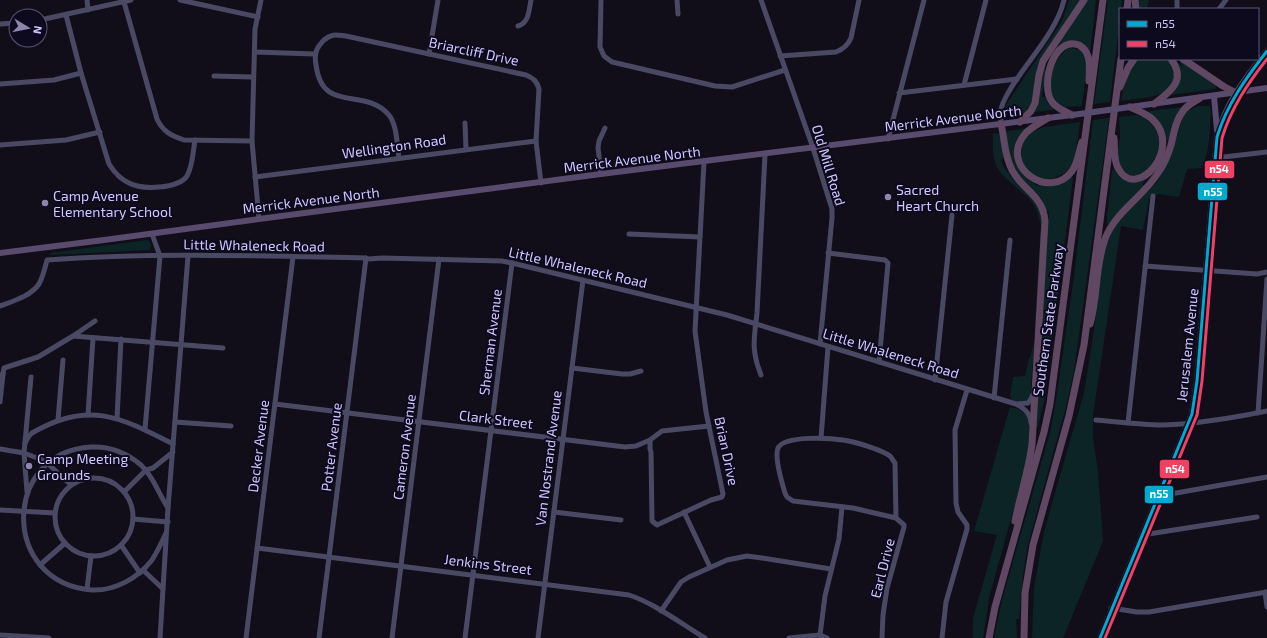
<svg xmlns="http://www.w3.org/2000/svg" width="1267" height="638" font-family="'Exo 2',sans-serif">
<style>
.green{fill:#0d2426}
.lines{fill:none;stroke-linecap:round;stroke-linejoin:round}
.minor{stroke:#4a4963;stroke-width:5}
.major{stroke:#584b6d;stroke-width:6}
.highway{stroke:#604862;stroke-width:7}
.major-bridge{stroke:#584b6d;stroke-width:6}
.bus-1-casing{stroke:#0e0a1e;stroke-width:6}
.bus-2-casing{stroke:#0e0a1e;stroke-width:6}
.bus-1{stroke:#00a9ce;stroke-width:3}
.bus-2{stroke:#f24062;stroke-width:3}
.poi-dot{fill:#8c86af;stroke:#0e0a1e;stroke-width:1.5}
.labels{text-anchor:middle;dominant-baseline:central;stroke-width:4;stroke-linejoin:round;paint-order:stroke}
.street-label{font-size:14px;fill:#cfc7ff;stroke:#0e0a1e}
.poi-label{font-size:14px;fill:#cfc7ff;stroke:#0e0a1e;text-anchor:start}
.line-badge{stroke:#0e0a1e;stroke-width:1.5}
.badge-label{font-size:11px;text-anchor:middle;font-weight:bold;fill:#fff}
</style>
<rect width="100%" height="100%" fill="#110e1a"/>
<g class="green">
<path d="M1069 0H1080L1042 57 1032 102 1025 112 1016 117 1010 114H1006L1005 112 1006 105 1062 21Z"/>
<path d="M1086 0H1096L1090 53 1086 47 1062 45 1058 42Z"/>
<path d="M1108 0H1122L1121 9H1120V18L1110 102 1094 104Z"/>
<path d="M1138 0H1149L1147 9H1138Z"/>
<path d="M1069 48C1075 49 1082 49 1085 55 1089 62 1083 96 1082 106L1065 107 1058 103 1056 104C1054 100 1052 96 1050 92 1046 78 1057 55 1069 48Z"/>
<path d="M1138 59C1144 59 1162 57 1166 59 1177 63 1175 86 1167 91 1156 98 1134 99 1121 101 1124 85 1127 71 1138 59Z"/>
<path d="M1181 60 1217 86 1215 89 1170 95C1181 83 1179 79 1177 64H1179L1182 67 1180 62Z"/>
<path d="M1043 69 1046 71 1042 97H1045L1048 104 1054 108 1053 110 1034 112V111Z"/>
<path d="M1198 106H1210L1211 109C1209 132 1211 146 1202 168L1187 169 1179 197 1158 194 1149 199 1143 230 1121 226 1093 415V437L1098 472 1103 541 1063 638H1032L1034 587 1044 532 1052 503 1084 393 1094 330 1104 250 1115 225 1158 181 1167 164 1184 115 1189 109 1190 110Z"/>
<path d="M1183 107 1170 140H1165L1149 114V111Z"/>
<path d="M1137 115 1141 117 1143 116C1148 121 1154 126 1157 132 1160 139 1160 150 1157 157 1153 170 1135 182 1124 171 1122 169 1120 168 1119 166 1115 158 1120 144 1120 135 1120 129 1119 123 1119 117Z"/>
<path d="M1109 118 1074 371 1066 407 1028 544 1023 575 1019 619H1016L1017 638H994L1002 600 1051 429 1058 387 1074 276 1093 120Z"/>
<path d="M1080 122 1075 157 1071 168 1063 174 1051 179H1038L1025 168 1020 154 1023 141 1030 133 1044 127Z"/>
<path d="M1027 128 1019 137 1017 138C1012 164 1016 171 1037 186L1038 184C1052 186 1059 185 1071 177L1073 178 1044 401 1038 426 1036 427 1049 211H1046L1041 198 1016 173 1010 159 1006 132 1008 131Z"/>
<path d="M993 133 999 134 1000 137 1004 158 1001 160C1007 179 1029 189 1038 207 1041 212 1042 219 1042 225L1033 359 1030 397 1027 401 1023 403 1012 400 1010 396 1013 377 1025 376 1029 358H1030L1034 342 1041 225C1039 217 1037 209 1032 202 1022 190 1005 181 997 167 992 157 993 144 993 133Z"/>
<path d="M1116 169C1122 181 1130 183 1143 181L1144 183 1142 184 1145 187 1109 224 1107 223V217L1112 170Z"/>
<path d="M147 240 149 241 151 245 150 250 51 255 50 253Z"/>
<path d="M1010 407C1015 408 1020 409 1024 413 1034 422 1029 448 1027 460L989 598 983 638H973V618L997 535 974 531Z"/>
</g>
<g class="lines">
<g class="minor">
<path d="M87 0 88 10"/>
<path d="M180 0 258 17"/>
<path d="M601 0 600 47 604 56 612 62 715 86 732 87 785 70"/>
<path d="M677 0 678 14"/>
<path d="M761 0 813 148 832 209V218L820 344"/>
<path d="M1177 0V9"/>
<path d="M124 2 157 119C163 132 172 136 184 140L252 141"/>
<path d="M1219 9 1226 0"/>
<path d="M66 15 81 73 109 164C114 172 120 179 129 183 142 190 178 189 187 176 193 165 193 151 195 140"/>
<path d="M40 20 131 0"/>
<path d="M0 24 16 23"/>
<path d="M518 26C529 23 529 10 531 0"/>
<path d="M255 52 314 54"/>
<path d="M429 54 438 0"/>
<path d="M780 56 836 52C844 49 848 45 851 38L859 0"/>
<path d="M214 76 253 77"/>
<path d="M0 84 54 80 81 73"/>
<path d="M964 85 986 0"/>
<path d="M899 93 1017 79"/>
<path d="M465 123 466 149"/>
<path d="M1001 124C1001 119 1000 114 1001 109 1004 97 1012 86 1019 76 1034 54 1058 27 1064 0"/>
<path d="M888 139 924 0"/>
<path d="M0 145 66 140 100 132"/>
<path d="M399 158C397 145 397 123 388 114 364 87 322 114 316 65 314 54 316 48 324 40 332 33 337 35 346 36L526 75C533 78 537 81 539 89L536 141 541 183"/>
<path d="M1215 158 1267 152"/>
<path d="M601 174 598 148 599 141 605 128"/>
<path d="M255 177 536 141"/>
<path d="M259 219 252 141 255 29 261 0"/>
<path d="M629 234 700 237"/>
<path d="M828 253 885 260 888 263 879 362"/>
<path d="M1145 266 1257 274 1267 272"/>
<path d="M0 306C13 301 31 296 39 284 43 277 45 268 47 260 153 252 260 256 366 258L369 259 382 258 502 261 512 263 727 315 1016 404C1025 409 1030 413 1031 423"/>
<path d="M73 336 223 348"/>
<path d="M572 368 622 374H630L641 371"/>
<path d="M0 375 3 374 4 368 38 357 73 336 95 321"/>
<path d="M761 375C751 350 754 339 757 313L765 155"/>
<path d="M935 380 952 215"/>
<path d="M994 398 1010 240"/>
<path d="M0 402 3 374"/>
<path d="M275 404 625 447 636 446 650 440 662 431 709 426"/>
<path d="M1017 404 1028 403 1031 399 1033 394"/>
<path d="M1258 413 1267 279"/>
<path d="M88 415 93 338"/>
<path d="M117 418 121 339"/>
<path d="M58 420 63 360"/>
<path d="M1096 420C1118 422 1141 425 1163 425 1198 424 1233 418 1267 411"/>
<path d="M175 422 231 426"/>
<path d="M1128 423 1153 196"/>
<path d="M145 429 160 256 152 234"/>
<path d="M821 438 828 347"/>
<path d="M650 440V449L651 452 652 521 657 525 711 500 722 497 723 494 706 412 695 331 704 162"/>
<path d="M25 443 29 436 32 433C88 400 120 417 173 444"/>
<path d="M0 449 24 453 45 461 71 485"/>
<circle cx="94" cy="517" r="39"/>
<path d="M27 492 24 453 31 377"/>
<path d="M124 492 146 470 153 468 173 452"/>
<path d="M1159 496 1267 477"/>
<path d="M168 508 188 256"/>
<path d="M0 510 55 513"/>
<path d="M554 512 621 520"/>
<path d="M684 512 710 567"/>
<path d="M133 519 168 522"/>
<path d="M1142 535 1257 517"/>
<path d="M121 545 140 573"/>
<path d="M257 548 629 595C656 604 680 623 705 638"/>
<path d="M40 565 65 543"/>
<path d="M143 570 163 589 160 638"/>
<path d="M87 589 91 556"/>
<path d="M163 589 168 508C158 493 154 477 141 465 127 453 109 446 91 447 2 452 0 583 92 590 115 591 138 578 152 560 157 552 162 542 166 533"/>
<path d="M1265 592 1267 607"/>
<path d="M1111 608 1137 612H1149L1267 592"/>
<path d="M661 611 681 582 689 577 727 560 747 556 762 558 831 569"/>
<path d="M0 635 49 638"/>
<path d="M820 635 825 596 839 539 842 507"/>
<path d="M246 638 293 257"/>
<path d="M319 638 366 258"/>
<path d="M392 638 439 259"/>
<path d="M465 638 512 263"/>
<path d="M538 638 583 280"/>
<path d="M789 638 820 635 827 638"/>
<path d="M882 638 883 615 887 588 904 527V525L896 518 895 463C893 461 892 458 890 456 882 450 853 441 843 440 830 438 785 435 778 448 774 457 782 483 785 493L787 497 793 501 853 508 896 518"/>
<path d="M942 638 946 602 967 529V525L958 512 956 503 955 430 967 390"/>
</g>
<g class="major">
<path d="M1214 96 1217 130"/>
<path d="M1130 107 1267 88"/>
<path d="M0 253 104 240 259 219 601 174 1072 115"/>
<path d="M1100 638 1192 414 1197 381 1217 137C1225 104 1246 77 1267 51"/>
</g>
<g class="highway">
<path d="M1135 0 1136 9"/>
<path d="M1127 9 1128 0"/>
<path d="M1183 59 1223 86 1236 93"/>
<path d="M1120 87 1128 68 1134 59"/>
<path d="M1154 104C1170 92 1187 80 1171 59"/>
<path d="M1072 115C1066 112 1056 108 1052 102 1040 86 1053 35 1079 45 1082 47 1086 50 1087 54 1091 61 1089 73 1089 81"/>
<path d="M1048 118C1040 123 1031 127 1025 134 998 166 1050 202 1072 171 1078 163 1079 151 1082 142"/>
<path d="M1020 122 1031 111 1035 103 1039 75 1043 61 1084 0"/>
<path d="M1001 124C1005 140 1004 155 1012 170 1022 190 1043 195 1045 221L1032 444C1029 470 1020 495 1015 521"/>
<path d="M1114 138C1115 147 1113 159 1118 168 1136 203 1185 147 1151 118 1145 113 1137 110 1130 107"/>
<path d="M1090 324C1098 297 1095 266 1105 239 1115 212 1143 197 1158 173 1164 165 1168 155 1171 145 1174 134 1175 121 1183 111 1187 105 1194 102 1200 98"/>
<path d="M989 638 995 607 1044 432 1050 404 1103 0"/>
<path d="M1024 638 1025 593 1033 545 1069 416 1084 345 1121 59"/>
</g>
<path class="major-bridge" d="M1072 115 1130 107"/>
<g class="bus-1-casing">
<path id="bus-1" d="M1100 638 1192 414 1197 381 1217 137C1227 104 1246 78 1267 51"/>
</g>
<g class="bus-2-casing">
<path id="bus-2" d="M1105 638 1197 415 1202 381 1222 138C1231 108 1248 83 1267 59"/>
</g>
<use href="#bus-1" class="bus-1"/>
<use href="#bus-2" class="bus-2"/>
</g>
<g class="poi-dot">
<circle cx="888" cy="197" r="4"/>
<circle cx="45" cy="203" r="4"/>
<circle cx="29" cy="466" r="4"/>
</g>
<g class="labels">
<g class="street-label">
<text transform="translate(474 51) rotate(12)">Briarcliff Drive</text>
<text transform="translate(953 118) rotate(-7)">Merrick Avenue North</text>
<text transform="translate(394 146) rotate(-8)">Wellington Road</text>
<text transform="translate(632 159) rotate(-7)">Merrick Avenue North</text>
<text transform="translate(829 165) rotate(73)">Old Mill Road</text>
<text transform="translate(311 200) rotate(-7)">Merrick Avenue North</text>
<text transform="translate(254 245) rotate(1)">Little Whaleneck Road</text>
<text transform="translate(578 267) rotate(13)">Little Whaleneck Road</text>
<text transform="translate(1048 320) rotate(-82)">Southern State Parkway</text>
<text transform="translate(490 342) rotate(-83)">Sherman Avenue</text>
<text transform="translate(1187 345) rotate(-84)">Jerusalem Avenue</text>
<text transform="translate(891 353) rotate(17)">Little Whaleneck Road</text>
<text transform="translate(496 419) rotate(7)">Clark Street</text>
<text transform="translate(258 446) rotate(-83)">Decker Avenue</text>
<text transform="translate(331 447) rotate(-83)">Potter Avenue</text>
<text transform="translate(404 447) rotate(-83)">Cameron Avenue</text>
<text transform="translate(727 451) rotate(78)">Brian Drive</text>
<text transform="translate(548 458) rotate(-83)">Van Nostrand Avenue</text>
<text transform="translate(488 564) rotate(7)">Jenkins Street</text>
<text transform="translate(882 568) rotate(-76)">Earl Drive</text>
</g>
<g class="poi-label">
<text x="896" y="189">Sacred<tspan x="896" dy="16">Heart Church</tspan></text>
<text x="53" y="195">Camp Avenue<tspan x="53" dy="16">Elementary School</tspan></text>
<text x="37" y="458">Camp Meeting<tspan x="37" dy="16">Grounds</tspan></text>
</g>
</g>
<g class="line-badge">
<rect x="1204" y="160" width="31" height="19" rx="4" fill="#f24062"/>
<rect x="1197" y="182" width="31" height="19" rx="4" fill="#00a9ce"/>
<rect x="1159" y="459" width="31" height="20" rx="4" fill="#f24062"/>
<rect x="1144" y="485" width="30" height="19" rx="4" fill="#00a9ce"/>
</g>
<g class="badge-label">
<text x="1219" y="173">n54</text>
<text x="1213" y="196">n55</text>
<text x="1175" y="473">n54</text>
<text x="1159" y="498">n55</text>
</g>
<rect x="1119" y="8" width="140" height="52" fill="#0e0a1e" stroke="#5b5678"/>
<rect x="1127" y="21" width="20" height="6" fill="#00a9ce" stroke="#5b5678"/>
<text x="1155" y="28" font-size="12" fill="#cfc7ff">n55</text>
<rect x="1127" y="41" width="20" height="6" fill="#f24062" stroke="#5b5678"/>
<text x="1155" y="48" font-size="12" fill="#cfc7ff">n54</text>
<g transform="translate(28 28) rotate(100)"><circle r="19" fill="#0e0a1e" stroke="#5b5678"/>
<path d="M0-3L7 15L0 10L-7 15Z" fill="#8c86af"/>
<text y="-6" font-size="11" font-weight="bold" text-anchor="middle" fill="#cfc7ff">N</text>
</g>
</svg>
